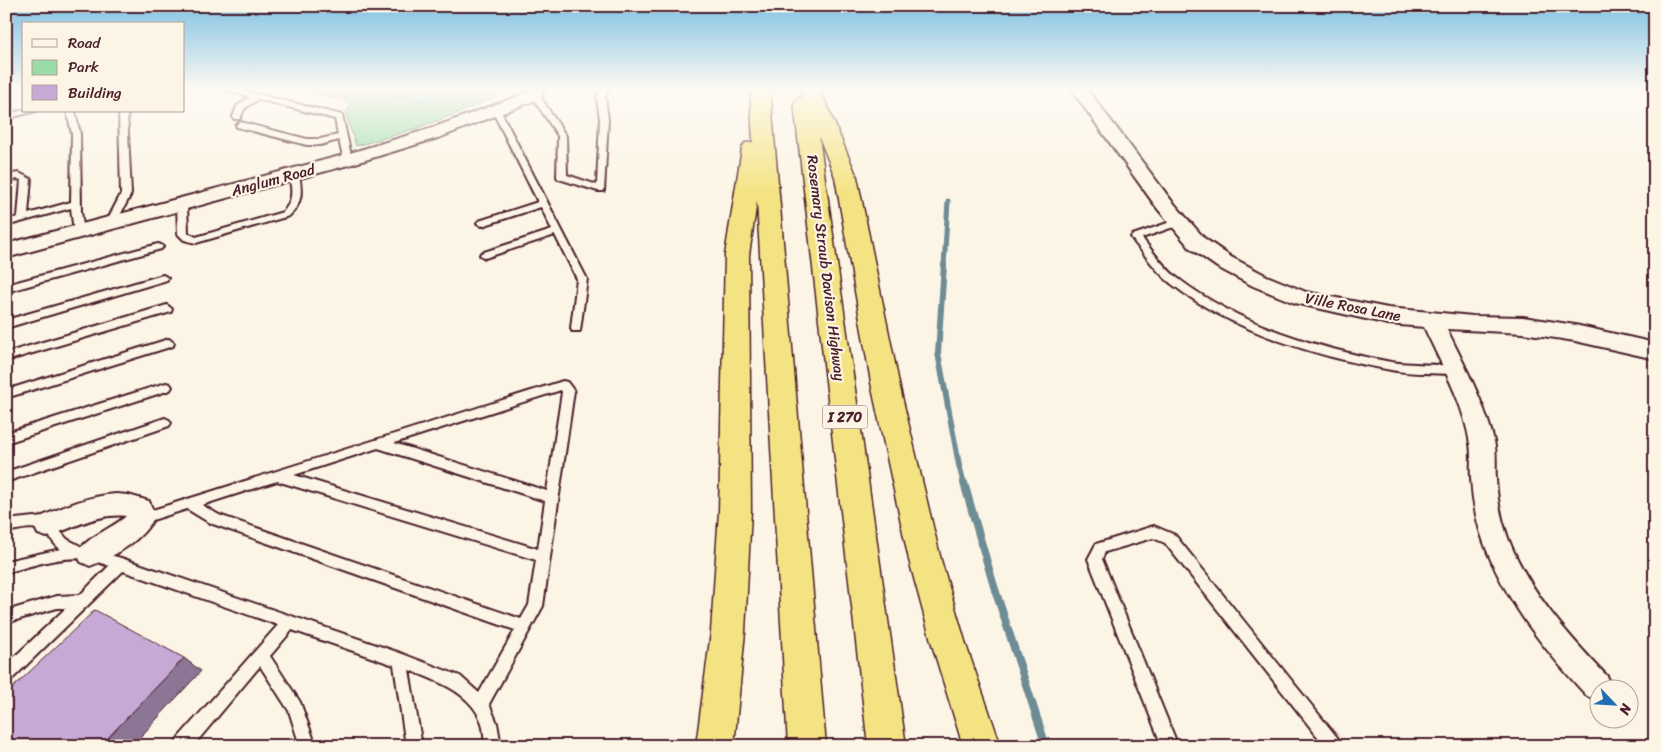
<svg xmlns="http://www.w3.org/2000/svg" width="1661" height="752" font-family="Sriracha,sans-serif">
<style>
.green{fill:#99dca7;stroke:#727e69}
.water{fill:#84d5db;stroke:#6d8c95}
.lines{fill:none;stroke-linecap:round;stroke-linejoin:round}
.stream-far2{stroke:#6d8c95;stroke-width:5}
.stream-far1{stroke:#6d8c95;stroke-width:6}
.stream{stroke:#6d8c95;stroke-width:8}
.service-casing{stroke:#4a1f2b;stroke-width:4}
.minor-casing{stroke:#4a1f2b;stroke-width:4}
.motorway-casing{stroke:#4a1f2b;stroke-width:3}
.service{fill:#fcf5e5;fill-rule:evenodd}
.minor{fill:#fcf5e5;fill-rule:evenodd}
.motorway{fill:#f4e382;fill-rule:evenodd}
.shaded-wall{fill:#8b7695;stroke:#4a1f2b}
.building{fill:#c6a9d5;stroke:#4a1f2b}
.labels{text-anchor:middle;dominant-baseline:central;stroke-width:4.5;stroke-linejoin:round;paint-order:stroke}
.shield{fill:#fcf5e5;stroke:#7f5f63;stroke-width:1}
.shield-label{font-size:14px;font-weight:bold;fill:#4a1f2b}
.street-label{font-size:15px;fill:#4a1f2b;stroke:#fcf5e5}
</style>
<rect width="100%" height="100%" fill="#fcf5e5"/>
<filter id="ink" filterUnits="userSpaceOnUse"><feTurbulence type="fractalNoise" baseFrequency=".02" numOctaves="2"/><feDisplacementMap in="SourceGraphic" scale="10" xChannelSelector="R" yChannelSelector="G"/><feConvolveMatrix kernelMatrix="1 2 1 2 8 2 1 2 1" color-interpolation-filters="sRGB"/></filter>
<g filter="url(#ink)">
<path class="green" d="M275 89H349L426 101 460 89H504C497 98 485 101 474 106 436 123 396 135 356 146L345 113 351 106 343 100 297 89 288 92Z"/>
<path class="water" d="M349 89H460L426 101Z"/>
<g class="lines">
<path class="stream-far2" d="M944 266 948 201"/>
<path class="stream-far1" d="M944 265 938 353 959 465 964 484"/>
<path class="stream" d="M964 483 993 583 1046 746"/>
<g class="service-casing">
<g id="service">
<path d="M223 89H236L342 115 352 160 348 163 344 160 339 140 320 145H307L237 127 236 125 240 122 307 139H320L338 135 335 119 258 99 244 109 240 119H234L233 117 237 106 250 97Z"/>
<path d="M537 89H545L539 95 566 136 567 175 597 185 600 119 597 98 601 89H609L605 98 608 119 604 191H598L559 179 557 177 558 136 531 95Z"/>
<path d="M496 107 500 110 587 279 580 331H572L571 328 577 279 555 235 485 258 480 255 481 253 552 230 541 207 482 226 477 223 479 221 538 202 492 110Z"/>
<path d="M24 110 36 111 6 119V114Z"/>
<path d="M67 111H75L80 134 81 212 84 232 79 235 74 232 71 208 6 226V220L18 217 21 180 18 179 6 181V175L19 173 31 179 28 214 71 202 72 134Z"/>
<path d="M119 111H127L131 194 116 223 111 226 106 223 121 194Z"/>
<path d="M294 171 299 174C302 192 303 203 289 216L196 243 184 240 178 234 177 204 182 201 187 204 188 233 196 237 283 212C294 200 292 189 289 174Z"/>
<path d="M1179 219 1182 220V224L1142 238C1152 251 1167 271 1180 280 1238 324 1320 349 1391 362 1411 365 1434 364 1455 366L1461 370 1455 374C1434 373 1411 374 1391 370 1318 357 1232 331 1173 285 1158 274 1147 257 1135 243L1131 237 1133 235Z"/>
<path d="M158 244 161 245 163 247 161 249 6 292V285Z"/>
<path d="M163 275 168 278 167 280 6 328V320Z"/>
<path d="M167 305 172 309 171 312 6 361V353Z"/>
<path d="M169 339 174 343 173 346 6 398V390Z"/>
<path d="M563 381 567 382 574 391 543 606 489 704 497 723 501 746H485C484 738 484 730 482 723 471 692 437 681 409 670L422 746H406L394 665 292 630 270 656 300 702 316 746H300L289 711 260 666 193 746H177L176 742 179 737 278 625 123 571 11 680 6 682V665L66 608H57L6 623V611L57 596 80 595 109 566C103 564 97 561 91 560 64 554 32 566 6 573V561L61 549C53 545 51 536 44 531 35 525 17 530 6 532V520L34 517 47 520 52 522 67 539 84 548 121 558 400 653 460 676 479 693 515 630 210 523 187 509 140 524 135 523 134 519 135 515 140 514ZM561 390 562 392 547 491 394 443ZM378 448 545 501 538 549 294 475ZM277 481 536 560 529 605 521 619 219 515 202 505Z"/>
<path d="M166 383 170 384 172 387 170 390 6 443V433Z"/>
<path d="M165 418 169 420 171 423 169 426 6 482V472Z"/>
<path d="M1154 526 1175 535 1340 741 1343 746H1325L1165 543 1153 538 1105 552 1102 559 1178 746H1162L1088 559 1096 544Z"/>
</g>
</g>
<g class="minor-casing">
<g id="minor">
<path d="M1071 89H1087L1171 200 1204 238 1231 257 1267 276 1306 292 1388 308 1473 316 1523 317 1575 325 1655 343V359L1575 341 1523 333 1447 329C1464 365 1484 401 1494 441 1497 453 1495 466 1496 479 1497 499 1501 519 1508 538 1529 592 1568 635 1607 676L1612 686 1610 690H1598L1597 700 1587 696C1542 647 1500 595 1480 531 1475 514 1472 496 1471 478 1470 467 1472 455 1470 444 1464 403 1441 364 1424 327L1388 324 1295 303 1253 286 1217 267 1190 248 1157 208Z"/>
<path d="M535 90 541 92 543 95 541 98 441 137 352 164 6 258V244L340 156 429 129Z"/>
<path d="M116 494 128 495 149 501 155 516C143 540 114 557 90 566L81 562 77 554C84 538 112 529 126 516 97 513 74 528 47 537L38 534 34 526 38 518C63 507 88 496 116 494Z"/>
</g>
</g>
<g class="motorway-casing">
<g id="motorway">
<path d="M750 89H770L826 746H788L757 201 749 255 751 511 745 632 734 746H696L711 632 719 511 725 255 742 148 745 143 753 142Z"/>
<path d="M800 89H820L857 177 900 388 941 560 967 648 1001 746H963L933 648 909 560 872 388 835 177 819 137 906 746H868L794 103 797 99 803 97Z"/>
</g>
</g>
<use href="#service" class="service"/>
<use href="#minor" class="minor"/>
<use href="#motorway" class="motorway"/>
</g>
<path class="shaded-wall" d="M184 658 201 671 132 746H100Z"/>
<path class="building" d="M95 610 184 658 100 746H6V694Z"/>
</g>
<linearGradient id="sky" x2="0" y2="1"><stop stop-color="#80c1e3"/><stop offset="0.46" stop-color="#fefaf3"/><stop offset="1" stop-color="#fefaf3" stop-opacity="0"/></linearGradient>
<rect width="1661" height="194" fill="url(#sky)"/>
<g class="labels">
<rect class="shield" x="822.5" y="405.5" width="45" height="23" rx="4"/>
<g class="shield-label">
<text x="845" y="417">I 270</text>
</g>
<g class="street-label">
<text transform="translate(273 180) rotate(-15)">Anglum Road</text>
<text transform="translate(826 268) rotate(83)">Rosemary Straub Davison Highway</text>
<text transform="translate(1353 307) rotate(11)">Ville Rosa Lane</text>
</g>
</g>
<rect width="1661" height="752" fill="none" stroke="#fcf5e5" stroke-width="25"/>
<rect x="12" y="12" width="1636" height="727" fill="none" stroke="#4a1f2b" stroke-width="2" filter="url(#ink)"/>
<rect x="22" y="22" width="162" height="90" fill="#fcf5e5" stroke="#b59f9b"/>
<rect x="32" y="39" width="25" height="8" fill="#fcf5e5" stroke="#b59f9b"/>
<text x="68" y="48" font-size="15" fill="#4a1f2b">Road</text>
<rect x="32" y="60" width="25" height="15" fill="#99dca7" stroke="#b59f9b"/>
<text x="68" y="72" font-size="15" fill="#4a1f2b">Park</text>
<rect x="32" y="85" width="25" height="15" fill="#c6a9d5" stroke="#b59f9b"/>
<text x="68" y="98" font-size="15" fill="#4a1f2b">Building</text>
<g transform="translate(1614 704) rotate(115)"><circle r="24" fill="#fcf5e5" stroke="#b59f9b"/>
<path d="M0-4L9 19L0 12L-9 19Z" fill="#1f6fb2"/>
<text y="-8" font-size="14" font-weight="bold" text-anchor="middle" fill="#4a1f2b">N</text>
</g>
</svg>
